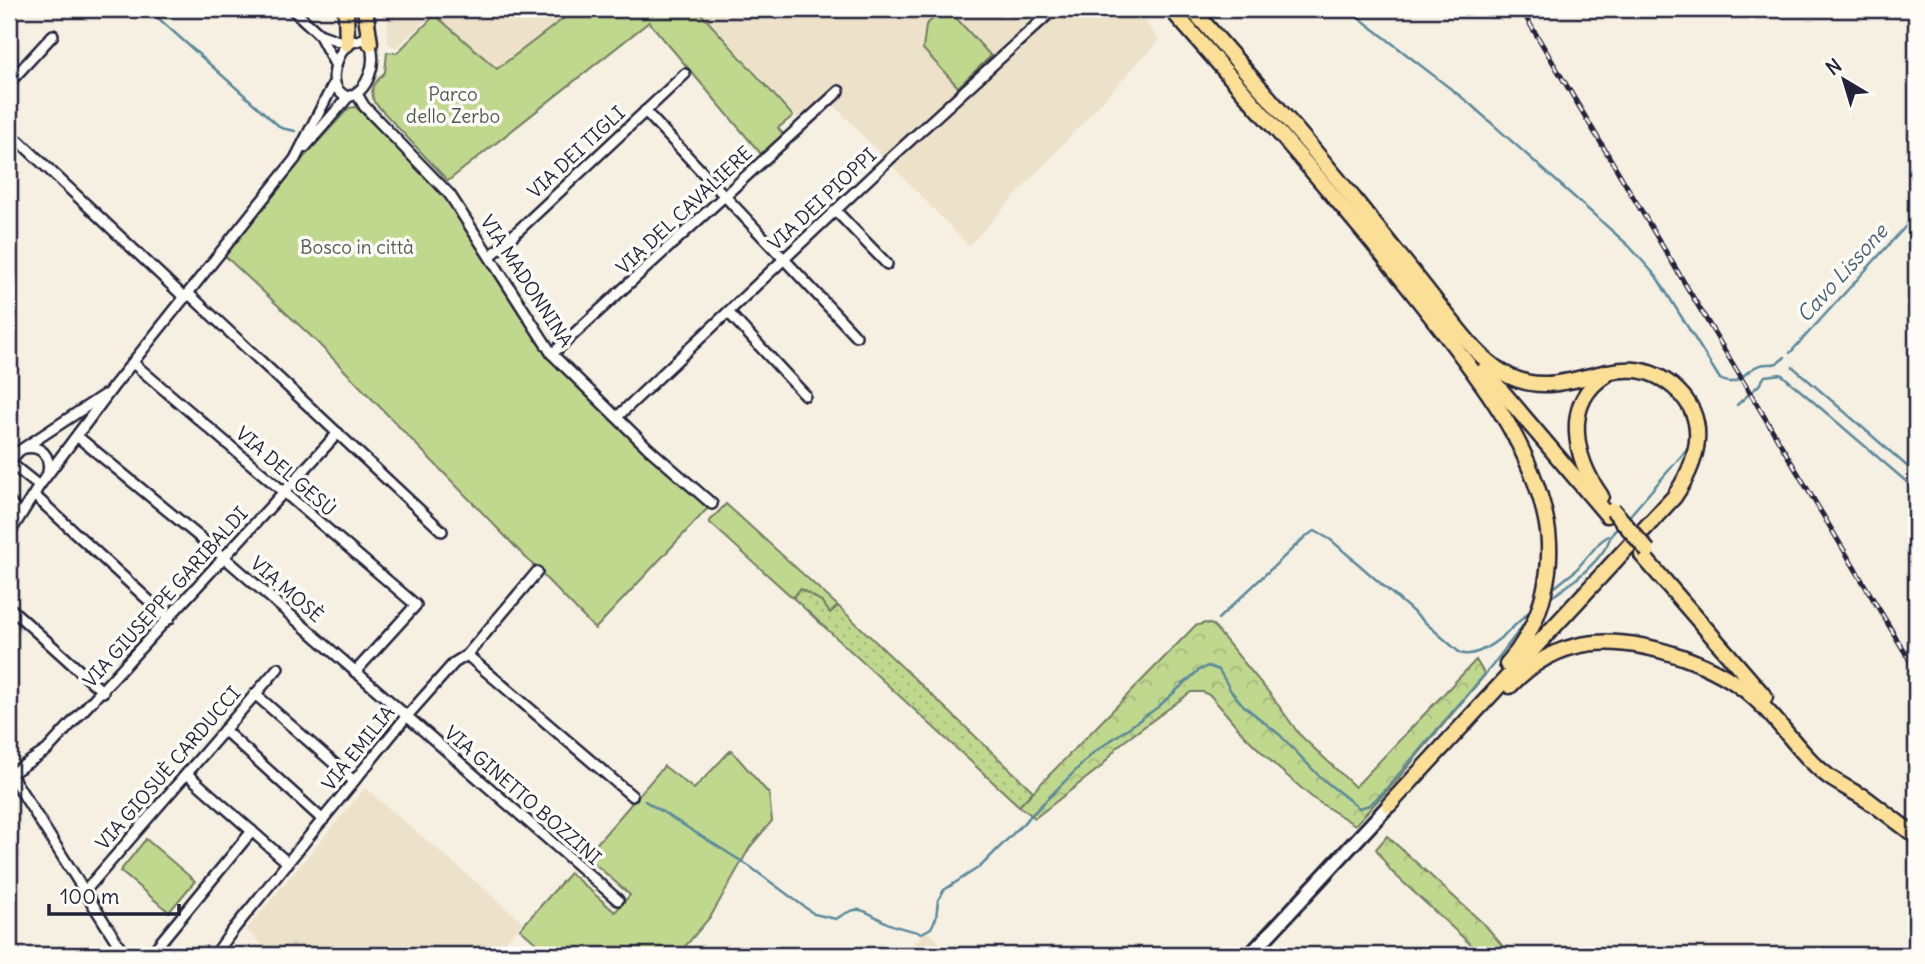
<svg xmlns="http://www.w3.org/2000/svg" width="1925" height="964" font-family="Delius,sans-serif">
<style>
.built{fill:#ede1c9}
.green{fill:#c0d88e;stroke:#717d64;stroke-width:2}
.forest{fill:url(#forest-crowns);stroke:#717d64;stroke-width:2}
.garden{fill:url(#garden-dots);stroke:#717d64;stroke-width:2}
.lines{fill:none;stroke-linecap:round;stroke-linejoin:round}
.stream{stroke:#5a899c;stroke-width:2.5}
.minor-casing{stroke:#22223b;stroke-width:14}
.tertiary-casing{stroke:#22223b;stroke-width:16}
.secondary-casing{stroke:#22223b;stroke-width:18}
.trunk-casing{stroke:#22223b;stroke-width:19}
.minor{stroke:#fdfcf7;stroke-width:9}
.tertiary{stroke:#fdfcf7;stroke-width:10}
.secondary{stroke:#fdfcf7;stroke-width:12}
.trunk{stroke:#fbdf96;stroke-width:14}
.rail-casing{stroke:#22223b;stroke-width:5}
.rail{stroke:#fdfcf7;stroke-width:2.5;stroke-dasharray:8;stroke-linecap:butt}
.trunk-bridge-casing{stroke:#22223b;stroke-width:19;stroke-linecap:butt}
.trunk-bridge{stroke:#fbdf96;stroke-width:14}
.labels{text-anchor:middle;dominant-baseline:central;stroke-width:7;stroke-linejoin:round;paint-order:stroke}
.park-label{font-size:19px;fill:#515954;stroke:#fdfcf7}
.street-label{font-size:19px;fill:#22223b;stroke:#fdfcf7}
.water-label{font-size:21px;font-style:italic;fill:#435e74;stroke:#fdfcf7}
</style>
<defs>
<pattern id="forest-crowns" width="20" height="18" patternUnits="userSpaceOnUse" patternTransform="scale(1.75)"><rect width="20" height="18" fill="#c0d88e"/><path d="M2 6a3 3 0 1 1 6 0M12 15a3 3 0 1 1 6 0" fill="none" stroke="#a5b97b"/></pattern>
<pattern id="garden-dots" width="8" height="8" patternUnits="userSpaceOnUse" patternTransform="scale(1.75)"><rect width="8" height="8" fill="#c0d88e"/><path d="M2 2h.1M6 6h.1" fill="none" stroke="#a5b97b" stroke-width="1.8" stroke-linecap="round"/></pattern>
</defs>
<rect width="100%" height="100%" fill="#f6f0e2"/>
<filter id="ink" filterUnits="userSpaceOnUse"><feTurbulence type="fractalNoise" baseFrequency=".0143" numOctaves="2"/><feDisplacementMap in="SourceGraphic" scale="14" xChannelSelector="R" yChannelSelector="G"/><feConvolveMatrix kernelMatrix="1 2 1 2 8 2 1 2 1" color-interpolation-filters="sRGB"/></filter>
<g filter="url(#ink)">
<g class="built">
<path d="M387 9H576L497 70 433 13 396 48 388 43Z"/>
<path d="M699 9H1136L1159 40 969 246 829 100 803 124Z"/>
<path d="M365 788 523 922 494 955H275L246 930Z"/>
<path d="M928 932 953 955H903L923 934Z"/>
</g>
<g class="green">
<path d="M576 9H697L793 116 778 128 783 134 761 154 649 22 448 181 374 102C369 87 375 83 385 72L387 52 397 53 435 15 497 69Z"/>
<path d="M943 9H948L991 56 958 87 923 49 926 25Z"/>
<path d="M356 107 446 197 545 354 708 508 595 629 314 339 225 256 305 156 349 108Z"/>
<path d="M726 504 838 606 830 613 821 601 801 589 793 598 709 522Z"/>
<path d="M731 750 769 794 772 821 750 847 711 916 678 955H549L520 929 570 873 615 912 630 895 586 856 664 766 694 789Z"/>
<path d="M146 839 195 881 169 912 120 871Z"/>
</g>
<g class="forest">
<path d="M1205 623 1213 625 1271 695 1299 734 1355 787 1476 660 1485 675 1396 781 1355 825 1314 799 1277 767 1244 735 1211 696 1203 692H1191L1118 746 1102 766 1035 818 1019 806 1195 626Z"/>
<path d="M1387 836 1486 926 1510 955H1482L1391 871 1376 849Z"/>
</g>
<path class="garden" d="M800 589 821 601 830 613 838 606 1033 791 1019 806 793 598Z"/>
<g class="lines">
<g class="stream">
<path d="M148 9 281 128 295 131"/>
<path d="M1348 9 1469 103 1629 246 1656 276 1720 379C1738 390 1745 369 1760 365 1772 362 1773 368 1785 357"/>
<path d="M1790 353 1916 215"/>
<path d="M1793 367 1916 474"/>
<path d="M1737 405 1759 385 1765 376 1781 374 1916 490"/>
<path d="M1626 520 1689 447"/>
<path d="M1550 591 1575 571 1600 542 1608 536"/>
<path d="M1553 596C1571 584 1591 569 1604 550 1611 541 1608 535 1618 527"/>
<path d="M1218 619 1306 536 1315 531 1331 540 1460 653C1482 661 1515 625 1530 611"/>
<path d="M636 795 638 796"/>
<path d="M645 801 749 866 814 914 836 919C859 903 863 910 885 922 896 928 911 930 922 933L931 928 936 918 938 900 944 890 981 866 1093 753 1158 707 1199 670 1208 666 1219 670 1231 691 1244 706 1280 735 1320 777 1359 808 1370 805 1385 790 1492 666 1524 624"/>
</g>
<g class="minor-casing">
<g id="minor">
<path d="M292 9 319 34 336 66"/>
<path d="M319 34 347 44"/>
<path d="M9 83 53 35"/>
<path d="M357 94 364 106 450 195 552 354 648 448 712 504"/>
<path d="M645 111 856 336"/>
<path d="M9 136 20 142 185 298"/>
<path d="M305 147 348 97C369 91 377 62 370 43L363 39 347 44C335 59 325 89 348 97"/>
<path d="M836 211 887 264"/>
<path d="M491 256 685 74"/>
<path d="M189 294 442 531"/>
<path d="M728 312 805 395"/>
<path d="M552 354 839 91"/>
<path d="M133 363 416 605 355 672"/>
<path d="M617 417 893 156 1054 9"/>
<path d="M78 437 225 558 618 900"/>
<path d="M25 448C41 445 51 456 48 472"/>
<path d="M9 462 19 451 104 395"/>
<path d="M9 462 39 486"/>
<path d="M34 495 169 619"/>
<path d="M9 501 16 510 15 524"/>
<path d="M9 534 39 486 113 387 295 159 334 83"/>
<path d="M9 607 103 692"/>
<path d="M467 655 632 796"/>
<path d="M255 694 354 781"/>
<path d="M224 730 323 820"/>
<path d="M9 772 125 955"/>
<path d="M187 774 288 863"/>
<path d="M9 775 47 750 338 433"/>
<path d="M85 891 278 668"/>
<path d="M150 955 252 831"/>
<path d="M215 955 233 930 406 717 454 663 467 655 537 572"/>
</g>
</g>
<g class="tertiary-casing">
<path id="tertiary" d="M9 946 14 955"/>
</g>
<g class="secondary-casing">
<path id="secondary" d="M1250 955 1389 805"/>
</g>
<g class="trunk-casing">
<g id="trunk">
<path d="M346 9 347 44"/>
<path d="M365 9 370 43"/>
<path d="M1171 9C1256 107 1344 204 1424 307 1473 370 1527 435 1545 515 1557 566 1542 625 1507 664"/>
<path d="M1192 9C1253 80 1316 150 1374 224 1395 250 1416 276 1437 303 1457 327 1475 355 1502 372 1566 412 1620 335 1678 391 1711 423 1696 465 1674 497L1389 805"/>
<path d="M1484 370 1607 515"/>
<path d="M1601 496C1575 459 1561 403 1606 375"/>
<path d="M1642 555 1765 697"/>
<path d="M1510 686C1560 633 1618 635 1682 657 1707 666 1732 678 1752 696 1780 720 1799 754 1829 777 1842 786 1857 793 1870 802"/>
<path d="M1863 796 1916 836"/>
</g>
</g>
<use href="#minor" class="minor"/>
<use href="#tertiary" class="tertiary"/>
<use href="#secondary" class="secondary"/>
<use href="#trunk" class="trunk"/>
<g class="rail-casing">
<path id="rail" d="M1521 9 1916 671"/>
</g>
<use href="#rail" class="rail"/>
<g class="trunk-bridge-casing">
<path id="trunk-bridge" d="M1613 510 1648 551"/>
</g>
<use href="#trunk-bridge" class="trunk-bridge"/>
</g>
</g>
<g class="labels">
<g class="park-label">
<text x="453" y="94">Parco<tspan x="453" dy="22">dello Zerbo</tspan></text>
<text x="357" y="247">Bosco in città</text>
</g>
<g class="street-label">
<text transform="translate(576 152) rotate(-43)">VIA DEI TIGLI</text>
<text transform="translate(822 199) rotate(-43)">VIA DEI PIOPPI</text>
<text transform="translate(684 210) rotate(-43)">VIA DEL CAVALIERE</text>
<text transform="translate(527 281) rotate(57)">VIA MADONNINA</text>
<text transform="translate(286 471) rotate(41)">VIA DEL GESÙ</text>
<text transform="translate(287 589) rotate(41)">VIA MOSÈ</text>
<text transform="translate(165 597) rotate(-48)">VIA GIUSEPPE GARIBALDI</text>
<text transform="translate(358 748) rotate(-51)">VIA EMILIA</text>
<text transform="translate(168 768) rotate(-49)">VIA GIOSUÈ CARDUCCI</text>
<text transform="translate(523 795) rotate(41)">VIA GINETTO BOZZINI</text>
</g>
<g class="water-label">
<text transform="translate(1842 273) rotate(-48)">Cavo Lissone</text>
</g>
</g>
<rect width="1925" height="964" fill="none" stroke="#fdfcf7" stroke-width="35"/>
<rect x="18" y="18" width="1890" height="929" fill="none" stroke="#22223b" stroke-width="2.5" filter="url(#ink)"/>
<g transform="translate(1844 80) rotate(322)" stroke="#fdfcf7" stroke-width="5" paint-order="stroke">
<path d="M0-5L12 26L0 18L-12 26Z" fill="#22223b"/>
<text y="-10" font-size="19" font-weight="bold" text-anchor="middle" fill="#22223b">N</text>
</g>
<path d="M49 904v10h130v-10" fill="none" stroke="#22223b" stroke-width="3.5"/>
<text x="60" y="904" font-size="21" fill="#22223b" stroke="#fdfcf7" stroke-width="5" paint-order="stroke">100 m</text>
</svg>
